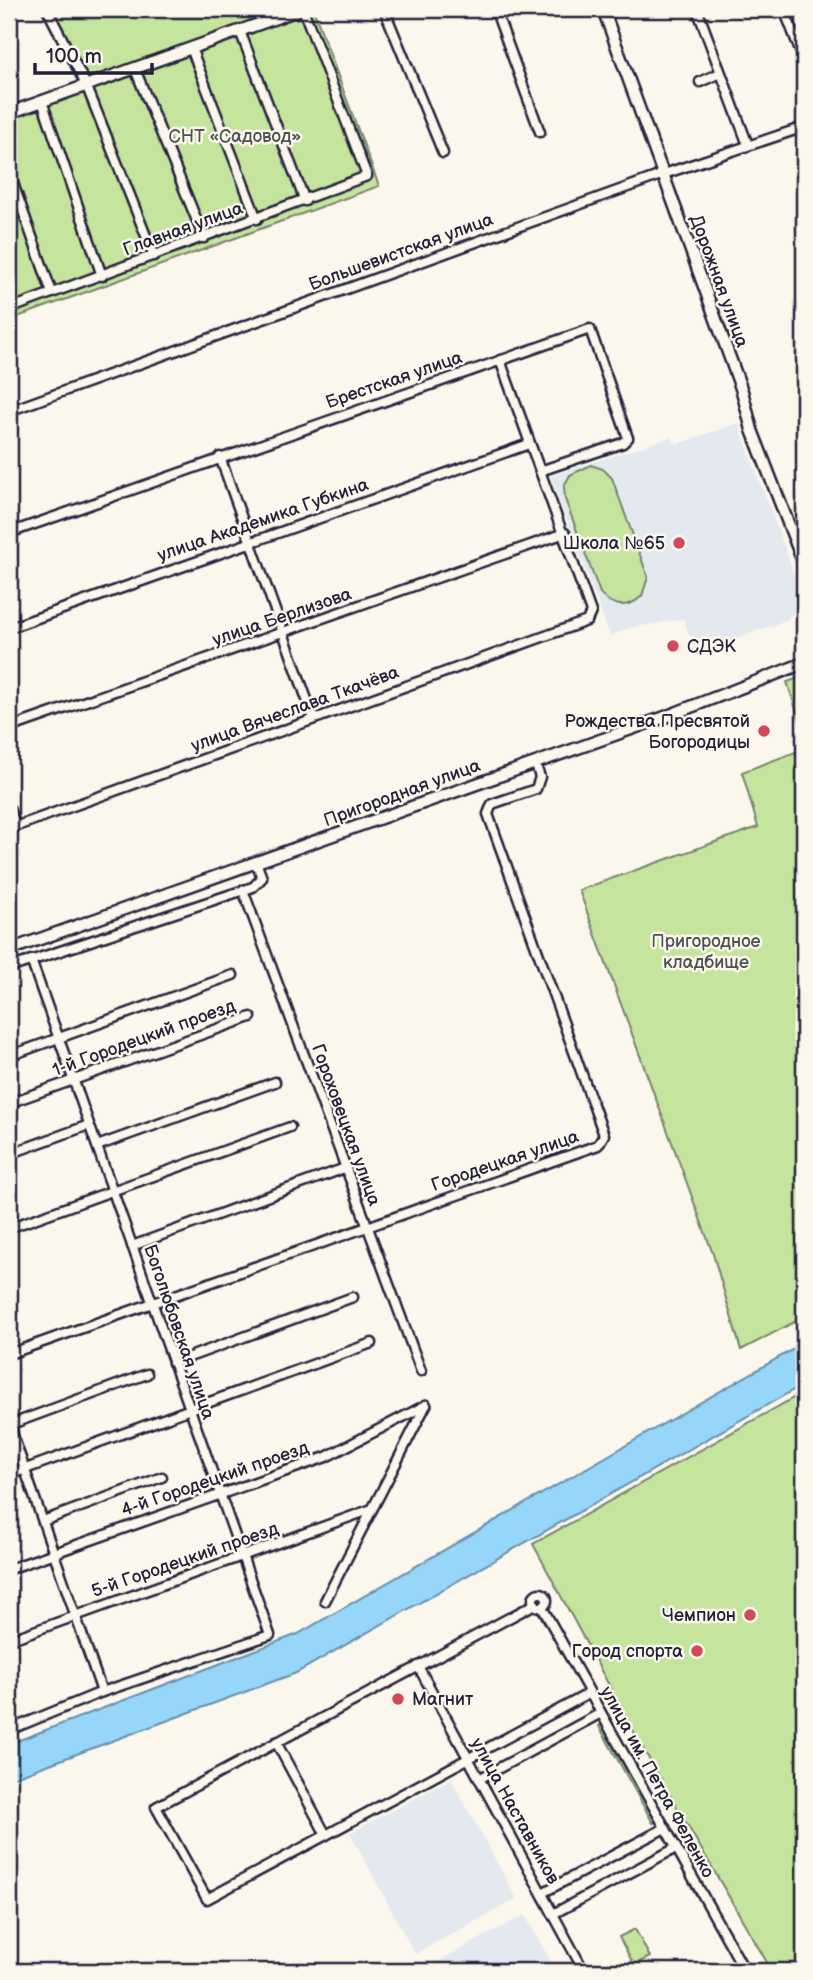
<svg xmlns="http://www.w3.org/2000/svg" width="813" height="1980" font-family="'Balsamiq Sans',sans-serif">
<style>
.built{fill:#e4e9ef}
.green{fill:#c5e49d;stroke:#74836c;stroke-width:2}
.water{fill:#96d6f8;stroke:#688eac;stroke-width:2}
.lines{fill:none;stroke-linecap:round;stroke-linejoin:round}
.minor-casing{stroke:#22223b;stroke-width:13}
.tertiary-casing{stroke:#22223b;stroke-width:15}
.minor{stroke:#fbf7ec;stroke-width:8}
.tertiary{stroke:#fbf7ec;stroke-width:10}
.poi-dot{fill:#d1495b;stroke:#fbf7ec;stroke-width:2.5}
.labels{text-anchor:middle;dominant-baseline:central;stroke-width:5;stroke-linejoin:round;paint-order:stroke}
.park-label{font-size:18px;fill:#4b5254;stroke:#fbf7ec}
.street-label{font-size:18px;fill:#22223b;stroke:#fbf7ec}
.poi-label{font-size:18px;fill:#22223b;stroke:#fbf7ec;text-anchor:end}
</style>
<rect width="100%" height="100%" fill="#fbf7ec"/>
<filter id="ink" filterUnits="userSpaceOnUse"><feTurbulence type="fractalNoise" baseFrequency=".0143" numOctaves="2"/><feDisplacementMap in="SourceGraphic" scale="14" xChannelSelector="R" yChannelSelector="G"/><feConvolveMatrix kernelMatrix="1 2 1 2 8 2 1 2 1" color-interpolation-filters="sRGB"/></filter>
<g filter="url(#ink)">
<g class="built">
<path d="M738 423 804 600V610L788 616 789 619 697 654 683 619 629 628 610 636 550 476 671 437 677 444Z"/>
<path d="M451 1779 517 1899 415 1954 350 1833Z"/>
<path d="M525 1915 556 1971H425L424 1969Z"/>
</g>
<g class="green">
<path d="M45 9H313L379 186 9 320V115L86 86Z"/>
<path d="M591 465 603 469 612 478 648 577 642 596C628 609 612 608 600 593L565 499 564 486 570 475Z"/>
<path d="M804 676V733L787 682Z"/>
<path d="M804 749V1317L741 1350 713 1254 579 890 758 827 742 772Z"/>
<path d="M804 1392V1971H772L641 1745 533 1544Z"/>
<path d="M602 1725 656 1822 653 1823 599 1726Z"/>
<path d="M635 1929 650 1957 634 1965 619 1937Z"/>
</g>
<path class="water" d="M804 1343V1384L296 1673 9 1779V1744L298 1634Z"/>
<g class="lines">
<g class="minor-casing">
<g id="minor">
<path d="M47 9 87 87 154 256"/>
<path d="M384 9 443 153"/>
<path d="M495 9 540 132"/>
<path d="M697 9 748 145"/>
<path d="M784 9 804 61"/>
<path d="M240 31 305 201"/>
<path d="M191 48 257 219"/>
<path d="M135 69 204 238"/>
<path d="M700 82 720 73"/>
<path d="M42 101 102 276"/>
<path d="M9 172 52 293"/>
<path d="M9 309 367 176 303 9"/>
<path d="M9 411 664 174 804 127"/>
<path d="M220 457 314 719"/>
<path d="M9 533 590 329 628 438 623 443 540 471"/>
<path d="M9 628 529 444"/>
<path d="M9 728 565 533"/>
<path d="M9 808 16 826"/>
<path d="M9 829 587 621 591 612 500 360"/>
<path d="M243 890 421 1371"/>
<path d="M9 968 253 887 262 878 256 862"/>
<path d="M9 1056 233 975"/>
<path d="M9 1103 251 1017"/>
<path d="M97 1146 275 1082"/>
<path d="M9 1154 89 1125"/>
<path d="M9 1228 290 1127"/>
<path d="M132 1246 345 1168"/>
<path d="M9 1354 598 1145 604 1135 488 814 492 804 536 789 540 777 535 763"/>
<path d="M173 1363 353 1297"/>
<path d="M9 1424 102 1692"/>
<path d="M9 1425 147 1374"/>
<path d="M9 1475 372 1343"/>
<path d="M43 1521 162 1477"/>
<path d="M9 1569 326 1457 426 1405"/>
<circle cx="540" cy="1600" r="7"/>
<path d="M325 1601 426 1405"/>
<path d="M535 1604 156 1807 207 1899 590 1693"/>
<path d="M542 1607 745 1971"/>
<path d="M9 1640 372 1509"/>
<path d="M418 1666 584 1971"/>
<path d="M9 1730 102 1692 270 1635 31 960"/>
<path d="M276 1742 326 1835"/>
<path d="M479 1779 601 1713"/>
<path d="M542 1893 665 1828"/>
<path d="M553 1914 676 1848"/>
</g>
</g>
<g class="tertiary-casing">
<g id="tertiary">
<path d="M603 9 742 391 752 430 804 564"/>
<path d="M9 113 301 9"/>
<path d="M9 950 665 717 804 663"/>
</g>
</g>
<use href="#minor" class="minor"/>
<use href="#tertiary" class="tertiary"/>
</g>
</g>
<g class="poi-dot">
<circle cx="679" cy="543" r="7"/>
<circle cx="673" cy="646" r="7"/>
<circle cx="764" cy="731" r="7"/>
<circle cx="750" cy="1615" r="7"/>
<circle cx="697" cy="1651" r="7"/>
<circle cx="398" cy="1699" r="7"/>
</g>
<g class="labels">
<g class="park-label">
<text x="235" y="136">СНТ «Садовод»</text>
<text x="706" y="941">Пригородное<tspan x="706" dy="21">кладбище</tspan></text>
</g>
<g class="street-label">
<text transform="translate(183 229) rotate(-20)">Главная улица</text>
<text transform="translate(401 252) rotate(-20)">Большевистская улица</text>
<text transform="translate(719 281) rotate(70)">Дорожная улица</text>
<text transform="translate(394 380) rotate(-19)">Брестская улица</text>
<text transform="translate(263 520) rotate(-19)">улица Академика Губкина</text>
<text transform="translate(282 617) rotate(-19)">улица Берлизова</text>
<text transform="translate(295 709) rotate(-20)">улица Вячеслава Ткачёва</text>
<text transform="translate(402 793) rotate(-20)">Пригородная улица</text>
<text transform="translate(144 1038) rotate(-20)">1-й Городецкий проезд</text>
<text transform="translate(346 1125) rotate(70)">Гороховецкая улица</text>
<text transform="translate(505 1161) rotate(-19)">Городецкая улица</text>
<text transform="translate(179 1332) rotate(71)">Боголюбовская улица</text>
<text transform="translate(215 1479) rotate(-19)">4-й Городецкий проезд</text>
<text transform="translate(185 1560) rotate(-19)">5-й Городецкий проезд</text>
<text transform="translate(657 1782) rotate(61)">улица им. Петра Феленко</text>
<text transform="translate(515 1811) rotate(61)">улица Наставников</text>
</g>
<g class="poi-label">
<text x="665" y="543">Школа №65</text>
<text x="687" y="646" text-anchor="start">СДЭК</text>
<text x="750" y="721">Рождества Пресвятой<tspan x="750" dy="21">Богородицы</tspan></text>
<text x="736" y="1615">Чемпион</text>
<text x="683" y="1651">Город спорта</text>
<text x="412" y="1699" text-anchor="start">Магнит</text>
</g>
</g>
<rect width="813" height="1980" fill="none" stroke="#fbf7ec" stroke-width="35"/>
<rect x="18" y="18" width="778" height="1945" fill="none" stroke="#22223b" stroke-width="2.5" filter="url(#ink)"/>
<path d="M35 63v10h117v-10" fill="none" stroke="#22223b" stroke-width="3.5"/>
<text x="46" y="63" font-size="21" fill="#22223b" stroke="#fbf7ec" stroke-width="5" paint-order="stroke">100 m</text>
</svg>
